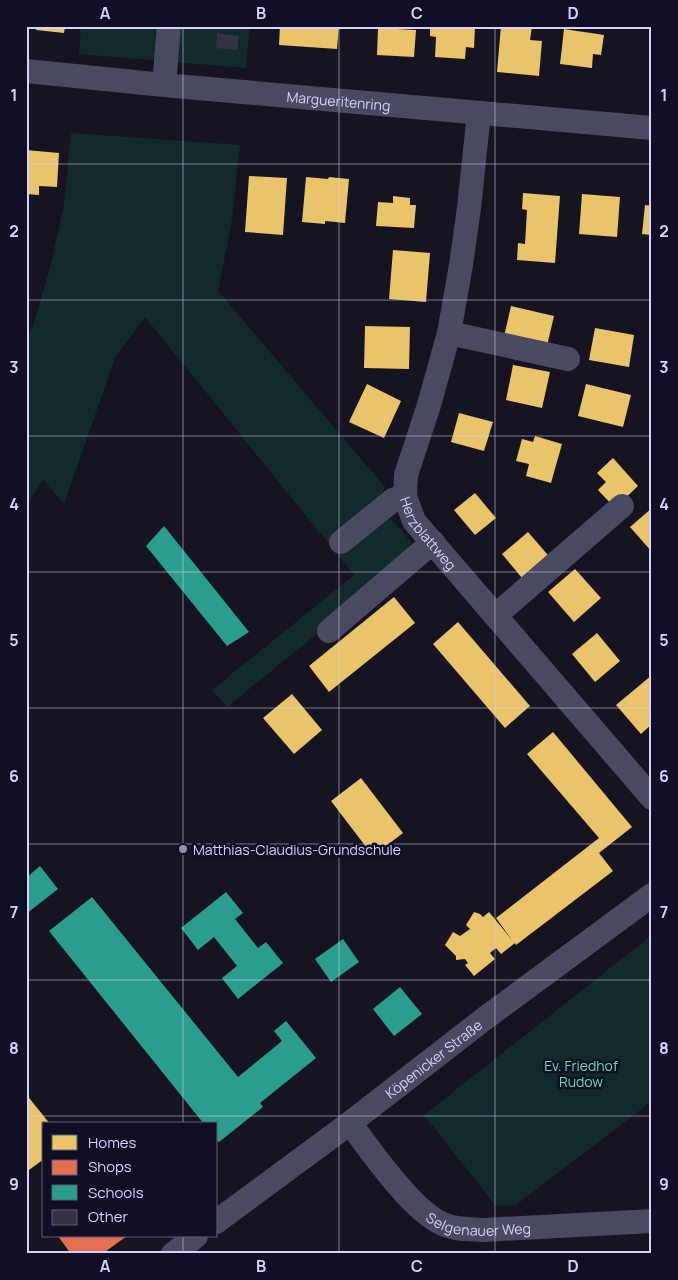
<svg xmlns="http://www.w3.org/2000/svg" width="678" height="1280" font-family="Manrope,sans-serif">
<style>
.green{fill:#122b2a}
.homes{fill:#e9c46a}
.shops{fill:#e76f51}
.schools{fill:#2a9d8f}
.building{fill:#333242}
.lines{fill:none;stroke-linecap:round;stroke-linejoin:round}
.minor{stroke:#494a61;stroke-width:24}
.grid{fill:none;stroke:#d5d3fe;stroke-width:1;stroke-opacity:0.55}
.poi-dot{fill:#9290b0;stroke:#110f25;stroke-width:2}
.labels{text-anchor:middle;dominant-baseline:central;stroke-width:5;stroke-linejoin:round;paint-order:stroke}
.street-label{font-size:14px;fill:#d5d3fe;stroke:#110f25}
.poi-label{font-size:14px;fill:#d5d3fe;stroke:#110f25;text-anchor:start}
.park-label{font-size:14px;fill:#60deb5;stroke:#110f25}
.neatline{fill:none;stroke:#d5d3fe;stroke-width:2}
.grid-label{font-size:16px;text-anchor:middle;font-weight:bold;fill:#d5d3fe}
</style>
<rect width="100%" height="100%" fill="#151420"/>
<g class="green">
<path d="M81 26H250L246 68 79 54Z"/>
<path d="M71 133 240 145 231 226 218 291 385 487 378 504 419 551 227 707 212 690 354 575 145 317 115 358 64 504 43 480 26 506V339L33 326 51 264 64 205Z"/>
<path d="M652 935V1101L516 1205 496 1206 424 1115Z"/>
</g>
<g class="homes">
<path d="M36 26H65L64 33 36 30Z"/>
<path d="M280 26H339L337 49 279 45Z"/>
<path d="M430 26H475L474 48 466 47 465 59 435 57 436 37 430 36Z"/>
<path d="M501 26H532L530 40 542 41 539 76 497 72Z"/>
<path d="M378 28 416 30 414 57 377 55Z"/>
<path d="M564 29 604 35 601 55 593 54 592 68 560 64Z"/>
<path d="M26 150 59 153 57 187 39 186V195L26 194Z"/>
<path d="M249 176 287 178 283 235 245 232Z"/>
<path d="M306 177 328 179 329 177 349 179 345 223 325 221V224L302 222Z"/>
<path d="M523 193 560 196 555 263 517 260 518 243 525 244 527 210 522 209Z"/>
<path d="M582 194 620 197 617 237 579 234Z"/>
<path d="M393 196 410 198V205H416L414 228 376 226 378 202 393 203Z"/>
<path d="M645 205 652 206V235L642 234Z"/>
<path d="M393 250 430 253 426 302 389 299Z"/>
<path d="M511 306 554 316 546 350 503 341Z"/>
<path d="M365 326 410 327 409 369 364 368Z"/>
<path d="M595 328 634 335 629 367 589 360Z"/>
<path d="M513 365 550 372 542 408 506 400Z"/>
<path d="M367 384 401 401 384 438 349 422Z"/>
<path d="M586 384 631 395 623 427 578 416Z"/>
<path d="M459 413 493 422 484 451 451 442Z"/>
<path d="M535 436 562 444 551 483 526 476 529 464 516 461 522 439 533 442Z"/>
<path d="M613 458 638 486 615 508 598 490 606 482 597 473Z"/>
<path d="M475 493 496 518 475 535 454 510Z"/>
<path d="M652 508V552L630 527Z"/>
<path d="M528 532 553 561 527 584 502 554Z"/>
<path d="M575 569 601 598 574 622 548 592Z"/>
<path d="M394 597 415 623 329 692 309 666Z"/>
<path d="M458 622 530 706 505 728 433 644Z"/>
<path d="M597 633 620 661 595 682 572 654Z"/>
<path d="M652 675V724L641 734 616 705Z"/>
<path d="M292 694 322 730 294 754 263 718Z"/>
<path d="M553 732 632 827 599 853 613 871 516 945 515 943 501 954 496 948 490 953 495 959 474 976 465 965 468 963 465 959 456 960V956L445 945 453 932 460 936 470 929 466 925 474 912 480 914 483 917 489 912 512 940 496 918 599 838 527 754Z"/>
<path d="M361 778 403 833 373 856 331 801Z"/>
<path d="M26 1094 50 1124H44V1159L29 1170 26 1167Z"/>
</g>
<path class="shops" d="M58 1236H127L102 1254H71Z"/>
<g class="schools">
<path d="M164 526 249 632 227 646 146 546Z"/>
<path d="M40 866 58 889 26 914V878Z"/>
<path d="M226 892 243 913 235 919 258 948 266 942 283 963 238 999 222 978 237 966 214 937 198 950 181 928Z"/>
<path d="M92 897 238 1077 282 1041 274 1031 286 1021 316 1058 260 1103 263 1107 219 1142 216 1139V1124H204L49 931Z"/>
<path d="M343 939 359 962 331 982 315 959Z"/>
<path d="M400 987 422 1014 394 1036 373 1009Z"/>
</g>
<path class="building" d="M217 33 239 36 237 50 216 48Z"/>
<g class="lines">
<g class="minor">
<path id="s1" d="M26 71 164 85 652 128"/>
<path d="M164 85 169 26"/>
<path id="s2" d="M479 113 469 208 461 265 449 333 429 405 406 475 405 496 414 521 652 798"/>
<path d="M449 333 568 359"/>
<path d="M341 542 393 500 405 496"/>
<path d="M496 615 622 506"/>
<path d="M329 631 433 542"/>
<path id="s3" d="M350 1123C371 1151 412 1211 443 1224 455 1230 471 1229 484 1230L652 1221"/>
<path id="s4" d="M216 1222 350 1123 484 1019 652 895"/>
<path d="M173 1254 196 1236"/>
</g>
</g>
<path class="grid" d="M183 26V1124M339 26V1254M495 26V1254M26 164H652M26 300H652M26 436H652M26 572H652M26 708H652M26 844H652M26 980H652M26 1116H652M183 1236V1254"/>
<circle class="poi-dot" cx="183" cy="849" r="5"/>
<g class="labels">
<g class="street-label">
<text stroke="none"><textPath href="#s1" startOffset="314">Margueritenring</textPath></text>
<text stroke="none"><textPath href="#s2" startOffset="436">Herzblattweg</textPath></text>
<text stroke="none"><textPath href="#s4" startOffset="272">Köpenicker Straße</textPath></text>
<text stroke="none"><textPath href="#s3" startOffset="174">Selgenauer Weg</textPath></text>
</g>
<g class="poi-label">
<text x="193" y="849">Matthias-Claudius-Grundschule</text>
</g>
<g class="park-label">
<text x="581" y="1065">Ev. Friedhof<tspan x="581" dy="16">Rudow</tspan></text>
</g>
</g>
<rect width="678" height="1280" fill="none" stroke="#110f25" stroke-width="55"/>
<rect x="42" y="1122" width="175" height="115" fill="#110f25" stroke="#5f5d7c"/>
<rect x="52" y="1135" width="25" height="15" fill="#e9c46a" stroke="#5f5d7c"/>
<text x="88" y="1148" font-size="15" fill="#d5d3fe">Homes</text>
<rect x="52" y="1160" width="25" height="15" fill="#e76f51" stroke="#5f5d7c"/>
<text x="88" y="1172" font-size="15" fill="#d5d3fe">Shops</text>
<rect x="52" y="1185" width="25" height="15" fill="#2a9d8f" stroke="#5f5d7c"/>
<text x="88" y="1198" font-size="15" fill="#d5d3fe">Schools</text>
<rect x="52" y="1210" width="25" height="15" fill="#333242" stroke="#5f5d7c"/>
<text x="88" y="1222" font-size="15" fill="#d5d3fe">Other</text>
<rect x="28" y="28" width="622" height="1224" class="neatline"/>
<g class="grid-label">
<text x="105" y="19">A</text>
<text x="261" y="19">B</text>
<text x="417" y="19">C</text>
<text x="573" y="19">D</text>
<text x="14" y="101">1</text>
<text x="664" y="101">1</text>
<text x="14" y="237">2</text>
<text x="664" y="237">2</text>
<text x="14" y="373">3</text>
<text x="664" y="373">3</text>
<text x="14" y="510">4</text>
<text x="664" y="510">4</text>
<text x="14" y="646">5</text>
<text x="664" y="646">5</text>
<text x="14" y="782">6</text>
<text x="664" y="782">6</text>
<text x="14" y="918">7</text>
<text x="664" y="918">7</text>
<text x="14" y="1054">8</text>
<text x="664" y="1054">8</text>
<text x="14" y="1190">9</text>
<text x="664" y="1190">9</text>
<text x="105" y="1272">A</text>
<text x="261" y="1272">B</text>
<text x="417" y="1272">C</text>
<text x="573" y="1272">D</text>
</g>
</svg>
